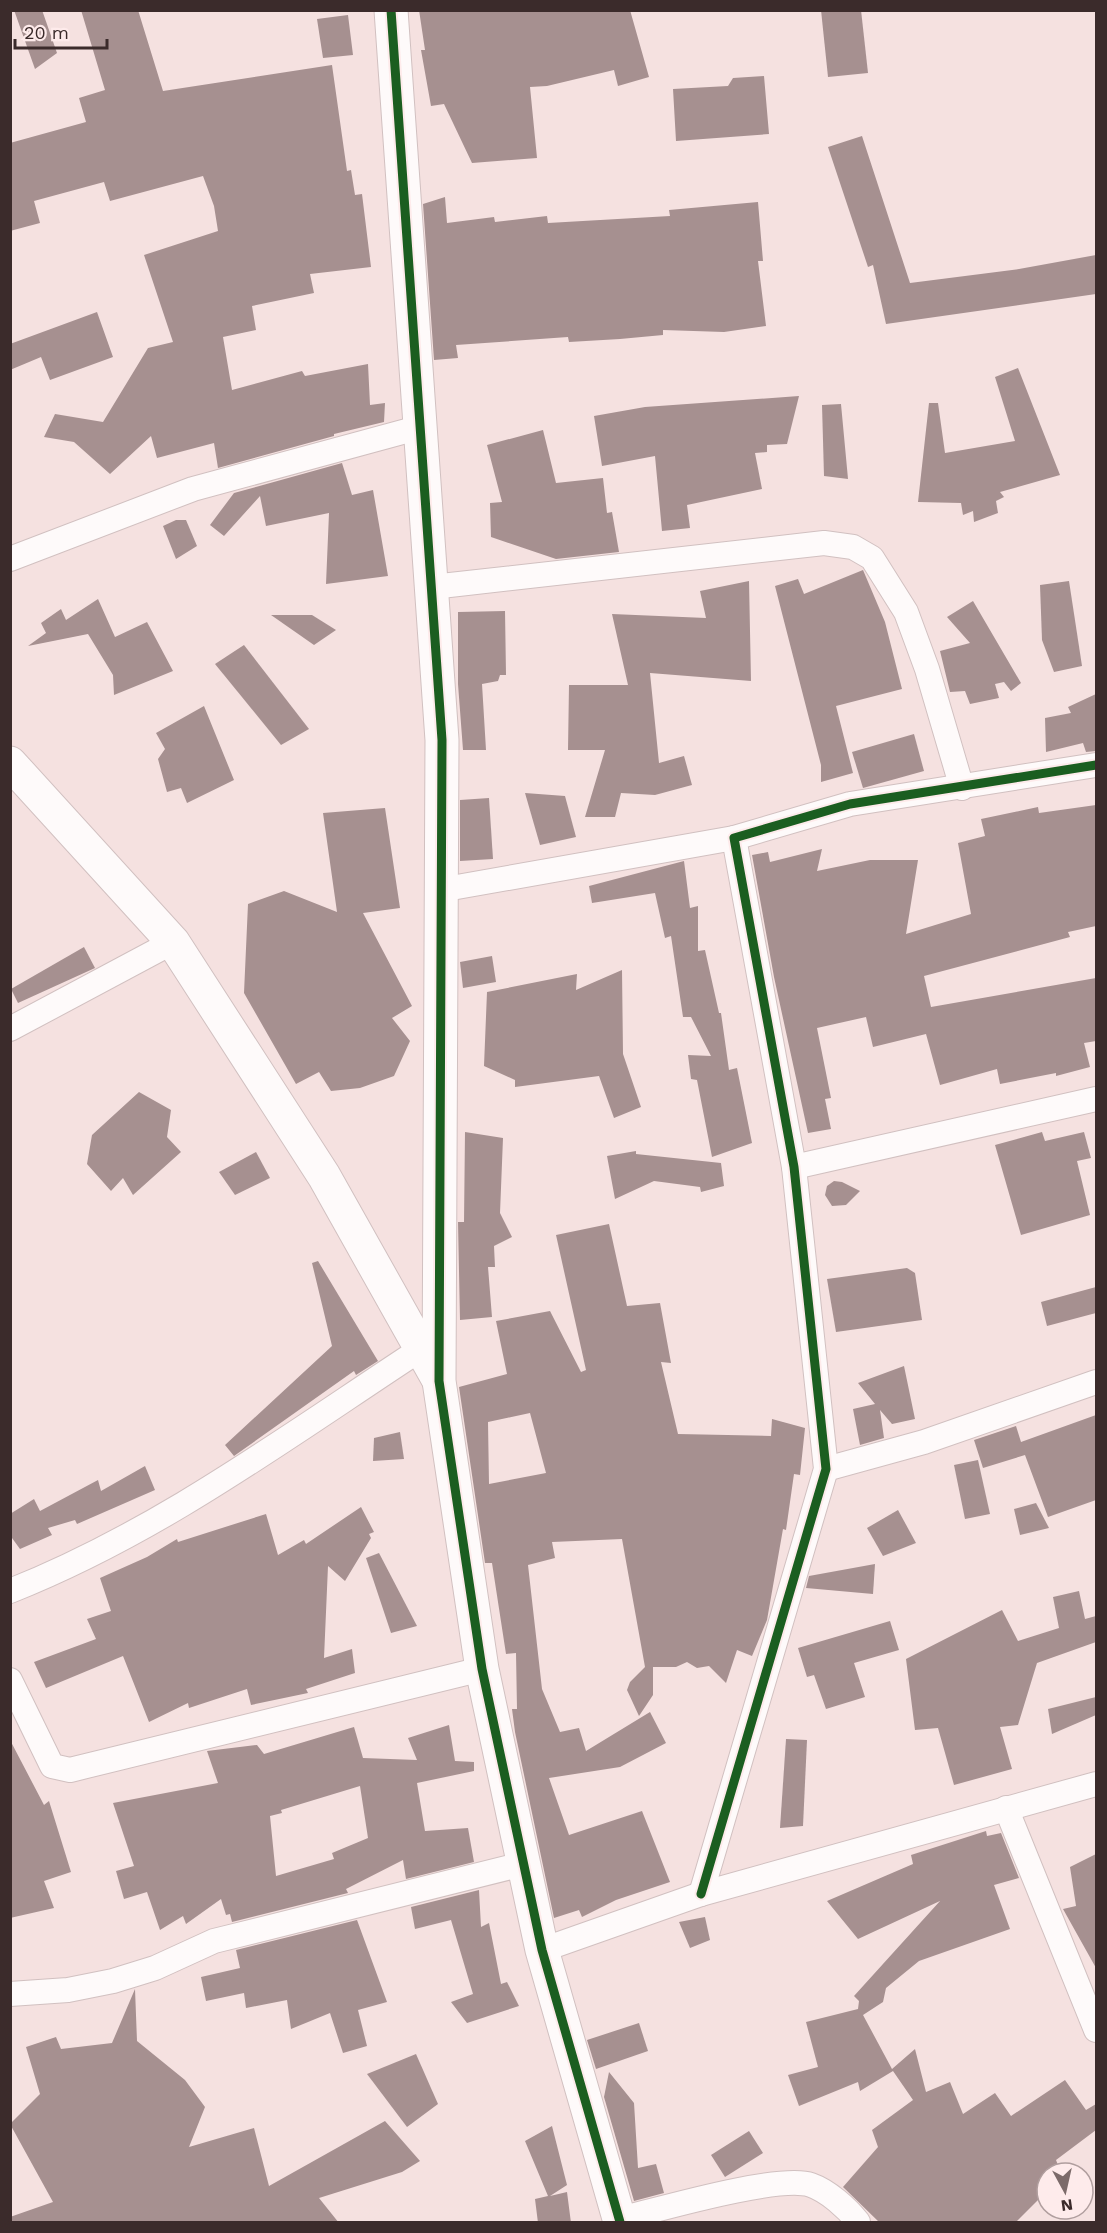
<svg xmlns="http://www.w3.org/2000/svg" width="1107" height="2233" font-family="'Work Sans',sans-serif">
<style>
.building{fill:#a69090;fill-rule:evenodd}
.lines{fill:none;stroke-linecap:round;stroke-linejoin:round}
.street-casing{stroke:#d1c0c0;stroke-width:26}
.secondary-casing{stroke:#d1c0c0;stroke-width:35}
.street{stroke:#fefafa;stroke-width:24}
.secondary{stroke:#fefafa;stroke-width:33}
.cycleway-casing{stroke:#feebeb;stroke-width:13}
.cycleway{stroke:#1b5e20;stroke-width:9}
</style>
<rect width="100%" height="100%" fill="#f5e1e0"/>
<g class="building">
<path d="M14 10H42L57 53 35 69Z"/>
<path d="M81 10H138L163 91 332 65 347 171 351 170 355 195 362 194 371 267 310 274 314 293 252 306 256 330 223 337 232 390 302 371 305 376 368 364 370 405 385 403 384 422 334 434V436L218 468 214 443 157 458 151 436 110 474 74 442 44 437 55 414 103 422 148 348 173 342 144 255 218 231 214 206 203 176 110 201 104 182 34 201 40 223 10 231V143L86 122 79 98 105 90Z"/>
<path d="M419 10H630L649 77 618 86 614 70 547 86 530 87 537 158 472 163 444 104 431 106 421 50H425Z"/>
<path d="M821 10H861L868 73 828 77Z"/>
<path d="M348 15 353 55 323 58 317 19Z"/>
<path d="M764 76 769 134 676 141 673 89 728 86 733 78Z"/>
<path d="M862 136 910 283 1019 269 1096 255V294L886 324 873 265 868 267 828 147Z"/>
<path d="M445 197 447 223 494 217 495 222 547 216 548 223 670 216 669 210 758 202 763 261H758L766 326 724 332 663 330V335L620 339 569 342 568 337 456 345 458 358 434 360 423 204Z"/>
<path d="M97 312 113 357 50 380 41 357 10 370V344Z"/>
<path d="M1018 368 1060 475 1000 492 1004 497 996 501 998 513 974 522 973 511 963 515 961 503 918 502 929 403H938L945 453 1015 441 995 377Z"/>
<path d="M799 396 787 444 767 445V452L755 453 762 489 687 505 690 528 662 531 655 456 602 466 594 416 645 407Z"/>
<path d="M841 404 848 479 824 476 822 405Z"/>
<path d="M543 430 556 483 603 478 607 513 612 512 619 552 556 559 491 537 490 503 502 502 487 445Z"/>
<path d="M342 463 352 495 373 490 388 576 326 584 329 513 266 526 260 496 224 536 210 525 234 493Z"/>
<path d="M176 520H186L197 546 176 559 163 526Z"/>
<path d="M863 570 885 622 902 689 836 706 853 773 821 782V765L775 586 798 579 804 594Z"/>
<path d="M749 581 751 681 650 673 659 763 684 756 692 785 655 795 621 793 615 817H585L605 750H568L569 685H628L612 614 706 618 700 591Z"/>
<path d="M1069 581 1082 666 1054 672 1042 640 1040 585Z"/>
<path d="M98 599 115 637 147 622 173 671 114 695 113 675 88 634 28 646 46 633 41 623 61 609 66 620Z"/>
<path d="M973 601 1021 683 1011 691 1004 682 995 684 999 698 970 704 965 691 950 692 940 651 970 643 947 617Z"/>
<path d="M505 611 506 675H500L498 681 482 684 486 750H463L458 684V612Z"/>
<path d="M271 615H312L336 630 314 645Z"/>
<path d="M244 645 309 729 281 745 215 664Z"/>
<path d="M1096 694V751L1086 752 1083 743 1046 752 1045 718 1071 713 1068 707Z"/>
<path d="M204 706 234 780 187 803 181 788 167 792 158 759 165 749 156 733Z"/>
<path d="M914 734 924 771 863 788 852 752Z"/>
<path d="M525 793 565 796 576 837 540 845Z"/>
<path d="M489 798 493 859 460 861V800Z"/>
<path d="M1096 805V926L1068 932 1070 937 924 976 931 1007 1096 978V1041L1084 1043 1090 1067 1056 1076V1073L1000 1084 997 1069 940 1085 926 1034 873 1047 866 1017 817 1028 831 1098 825 1099 831 1129 808 1133 774 977 752 855 768 852 770 862 822 849 817 871 870 860H918L906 934 971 914 958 843 985 836 981 819 1038 807 1039 813Z"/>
<path d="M385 808 400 908 363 913 412 1006 392 1018 410 1041 394 1076 360 1088 331 1091 319 1072 296 1084 244 993 248 904 284 891 337 912 323 813Z"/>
<path d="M684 861 690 908 698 906V951L705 950 719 1013H721L729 1070 737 1068 752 1143 712 1157 697 1080 691 1079 688 1055 711 1056 691 1017H683L671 936 665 938 655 893 592 903 589 886Z"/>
<path d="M84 947 95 968 18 1003 11 989Z"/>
<path d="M492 956 496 982 463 988 460 962Z"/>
<path d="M622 970 623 1054 641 1107 614 1118 599 1076 515 1087V1080L484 1066 487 992 577 974 576 990Z"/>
<path d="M139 1092 171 1110 167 1137 181 1152 133 1195 123 1178 111 1191 87 1164 92 1135Z"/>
<path d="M465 1132 503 1138 500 1213 512 1237 494 1246 495 1267H488L492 1317 460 1320 458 1222H464Z"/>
<path d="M1042 1132 1045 1141 1084 1132 1091 1158 1077 1161 1090 1215 1021 1235 995 1145Z"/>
<path d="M636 1151V1154L721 1163 724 1186 701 1192 700 1187 654 1181 615 1199 607 1156Z"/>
<path d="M256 1152 270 1178 235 1195 219 1172Z"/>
<path d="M834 1181 842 1182 860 1191 846 1205 832 1206 825 1195 827 1186Z"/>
<path d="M609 1224 627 1306 660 1303 671 1363 661 1362 678 1434 771 1436 772 1419 805 1428 800 1475 794 1474 786 1530 783 1529 767 1620 752 1656 737 1650 726 1683 709 1666 697 1668 687 1662 676 1667H653V1695L639 1716 627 1690 630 1682 645 1667 622 1539 552 1542 555 1558 528 1565 542 1689 560 1732 579 1728 586 1751 650 1712 666 1743 620 1767 549 1778 569 1835 642 1811 670 1882 616 1900 582 1917 579 1910 554 1918 515 1732 512 1709H517L516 1653 506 1654 492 1563H485L459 1387 507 1374 496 1321 550 1311 581 1372 586 1370 556 1235ZM530 1413 546 1473 489 1484 488 1422Z"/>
<path d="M318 1261 378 1361 356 1375 354 1371 234 1456 225 1445 332 1346 312 1263Z"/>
<path d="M907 1268 915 1273 922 1320 836 1332 827 1279Z"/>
<path d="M1096 1287V1313L1047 1326 1041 1302Z"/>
<path d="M904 1366 915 1419 892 1424 880 1410 884 1438 860 1445 853 1409 875 1404 858 1383Z"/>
<path d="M1096 1415V1500L1048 1517 1025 1455 983 1468 974 1440 1016 1426 1021 1442Z"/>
<path d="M400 1432 404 1459 373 1461 374 1438Z"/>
<path d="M978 1460 990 1514 965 1519 954 1465Z"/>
<path d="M145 1466 155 1490 77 1524 75 1520 48 1528 52 1535 20 1549 12 1538 10 1514 34 1499 40 1511 98 1480 101 1491Z"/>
<path d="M1036 1503 1049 1528 1020 1535 1014 1509Z"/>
<path d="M361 1507 374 1532 369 1534 371 1538 345 1581 328 1566 324 1658 352 1649 355 1673 306 1689 308 1693 251 1705 247 1689 189 1708 188 1703 149 1722 123 1656 46 1688 34 1662 96 1639 87 1619 111 1611 100 1578 147 1557 177 1539 178 1542 266 1514 278 1555 304 1540 306 1544Z"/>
<path d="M898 1510 916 1543 883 1556 867 1528Z"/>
<path d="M379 1553 417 1626 391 1633 366 1558Z"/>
<path d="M875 1564 873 1594 806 1588 809 1576Z"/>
<path d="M1079 1591 1085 1619 1096 1616V1642L1037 1663 1018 1725 1000 1727 1012 1769 954 1785 938 1728 915 1730 906 1659 1002 1610 1018 1641 1059 1628 1053 1597Z"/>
<path d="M890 1621 899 1650 854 1663 865 1697 826 1709 814 1675 807 1677 798 1648Z"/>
<path d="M1096 1697V1715L1052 1734 1048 1709Z"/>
<path d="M449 1725 455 1761 474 1762V1771L417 1783 425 1831 468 1828 474 1862 406 1879 403 1860 346 1889 348 1893 232 1922 230 1914 226 1915 221 1899 186 1924 183 1916 160 1930 147 1892 124 1899 116 1871 134 1866 113 1803 218 1783 207 1751 257 1745 264 1754 354 1727 363 1758 417 1760 408 1738ZM360 1786 368 1838 332 1853 334 1859 276 1876 270 1816 282 1813 281 1810Z"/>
<path d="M786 1739 807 1740 803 1826 780 1828Z"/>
<path d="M10 1740 44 1805 49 1801 71 1872 44 1881 54 1908 10 1918Z"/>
<path d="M986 1831 987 1836 1001 1833 1019 1878 994 1885 1010 1929 919 1961 886 1988 883 2002 863 2015 892 2069 915 2049 926 2092 950 2082 963 2114 995 2093 1011 2116 1065 2080 1086 2110 1096 2104V2130L1056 2160 1061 2173H1047V2191L1015 2223H880L843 2187 878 2147 872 2130 913 2100 893 2071 860 2091 858 2082 799 2106 788 2075 818 2067 806 2022 858 2009 859 2001 854 1996 940 1901 858 1939 827 1901 913 1864 911 1855Z"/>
<path d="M1096 1854V1968L1063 1909 1076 1906 1070 1867Z"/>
<path d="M479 1890 481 1927 489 1923 501 1984 507 1982 519 2006 467 2023 451 2002 473 1994 451 1920 415 1929 411 1907Z"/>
<path d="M705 1917 710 1940 690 1948 679 1922Z"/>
<path d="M357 1920 387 2002 358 2010 367 2046 343 2053 330 2013 291 2029 287 2000 246 2008 244 1993 206 2001 201 1977 240 1968 236 1950Z"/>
<path d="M135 1989 137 2041 185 2080 205 2107 189 2147 254 2128 269 2186 385 2121 420 2161 402 2172 319 2198 339 2223H10V2217L53 2202 10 2124 40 2094 26 2047 56 2037 61 2049 112 2043Z"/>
<path d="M639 2023 648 2051 596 2069 587 2040Z"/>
<path d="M416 2054 438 2104 407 2127 367 2074Z"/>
<path d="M609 2072 634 2103 638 2168 656 2164 664 2193 634 2201 604 2097Z"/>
<path d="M552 2126 567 2185 550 2196 567 2192 571 2223H538L535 2199 548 2196 525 2141Z"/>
<path d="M749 2131 763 2153 725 2177 711 2155Z"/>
</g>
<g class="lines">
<g class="street-casing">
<g id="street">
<path d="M10 559 193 489 421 427"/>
<path d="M432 587 824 543 853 547 872 558 906 612 927 669 962 788"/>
<path d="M440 890 734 838"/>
<path d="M10 1029 173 942"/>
<path d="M794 1167 1096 1099"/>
<path d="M826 1469 924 1442 1096 1382"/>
<path d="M10 1591C159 1532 288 1436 421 1349"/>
<path d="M10 1680 52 1766 70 1770 482 1669"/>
<path d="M1006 1808 1096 2030"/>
<path d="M701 1894 826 1469 794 1167 734 838 850 804 1096 765"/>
<path d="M542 1950 701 1894 1096 1784"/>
<path d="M10 1994 68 1990 113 1981 155 1968 214 1941 523 1864"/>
<path d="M620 2219C657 2210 779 2174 811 2185 828 2191 847 2208 858 2222"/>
</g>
</g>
<g class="secondary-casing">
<g id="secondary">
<path d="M391 10 442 740 439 1381 482 1669 542 1950 620 2222"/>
<path d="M10 763 173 942 324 1176 438 1379"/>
</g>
</g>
<use href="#street" class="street"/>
<use href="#secondary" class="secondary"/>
<g class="cycleway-casing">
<g id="cycleway">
<path d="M391 10 442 740 439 1381 482 1669 542 1950 620 2222"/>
<path d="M701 1894 826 1469 794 1167 734 838 850 804 1096 765"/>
</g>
</g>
<use href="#cycleway" class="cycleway"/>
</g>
<rect width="1107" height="2233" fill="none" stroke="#3b2b2b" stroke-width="24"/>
<g transform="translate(1065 2191) rotate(172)"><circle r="28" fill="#feebeb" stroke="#b09e9e" stroke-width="1.5"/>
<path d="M0-4.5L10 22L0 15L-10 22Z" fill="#7c6b6a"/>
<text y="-9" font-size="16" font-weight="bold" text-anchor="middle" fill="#3b2b2b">N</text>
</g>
<path d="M15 39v9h92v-9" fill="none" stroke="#3b2b2b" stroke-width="3"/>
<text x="24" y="39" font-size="18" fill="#3b2b2b" stroke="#feebeb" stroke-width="4.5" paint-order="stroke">20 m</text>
</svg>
